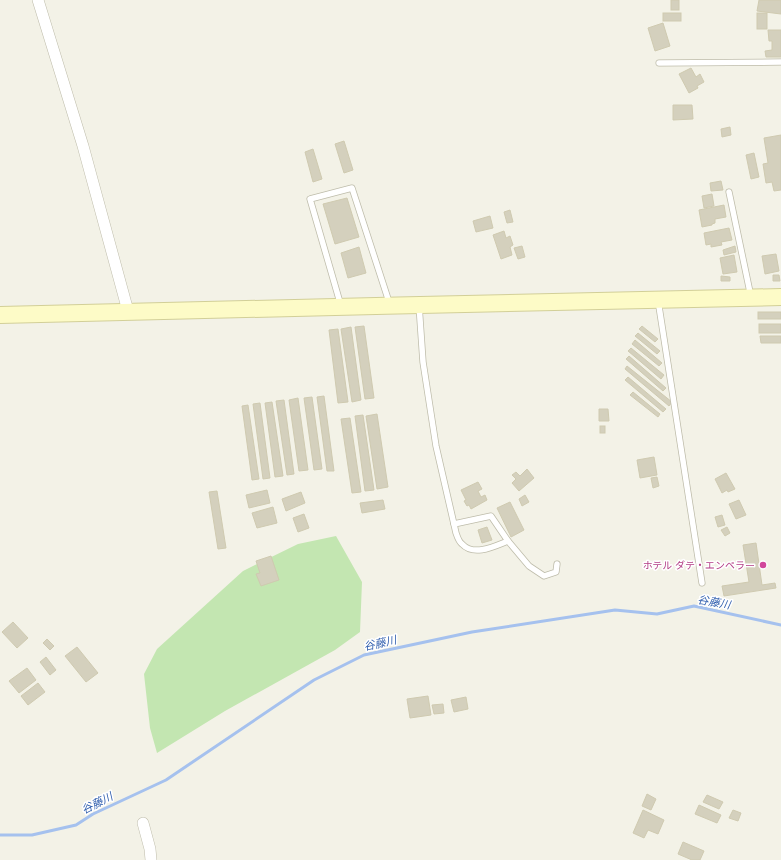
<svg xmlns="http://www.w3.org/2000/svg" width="781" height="860" font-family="Montserrat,'Noto Sans JP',sans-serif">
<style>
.green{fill:#c3e6b1}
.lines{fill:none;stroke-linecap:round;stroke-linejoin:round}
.stream{stroke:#a5c1ee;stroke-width:3}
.building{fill:#d4d0bd;stroke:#cfcab0}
.lane-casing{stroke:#bebcaa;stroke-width:7}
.street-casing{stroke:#bebcaa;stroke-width:12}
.secondary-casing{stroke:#d2cf98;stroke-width:18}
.lane{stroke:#fff;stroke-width:5.5}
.street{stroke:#fff;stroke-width:11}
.secondary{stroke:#fdfbc7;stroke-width:16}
.hotel-dot{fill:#d1479c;stroke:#fff;stroke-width:1.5}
.labels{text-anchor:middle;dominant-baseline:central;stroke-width:3;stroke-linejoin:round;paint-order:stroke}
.hotel-label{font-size:10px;fill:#b23c85;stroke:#fff;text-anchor:end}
.water-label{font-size:11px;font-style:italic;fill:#3260af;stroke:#fff}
</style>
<rect width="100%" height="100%" fill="#f3f2e7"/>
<path class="green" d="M336 536 362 582 360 632 335 650 225 711 157 753 150 728 144 674 157 649 243 571 298 544Z"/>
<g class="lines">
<path class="stream" d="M0 835H32L76 825 93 814 166 780 314 680 364 655 472 632 615 610 657 614 694 606 781 625"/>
</g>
<g class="building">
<rect x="671" y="0" width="8" height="10"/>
<path d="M759 0H781V14L757 11Z"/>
<rect x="663" y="13" width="18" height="8"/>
<rect x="757" y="13" width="10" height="16"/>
<path d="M663 23 670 46 655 51 648 28Z"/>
<path d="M768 30H781V57H766L765 51 772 50V41H769Z"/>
<path d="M691 68 696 77 700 74 704 82 697 86 698 88 689 93 679 74Z"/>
<path d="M673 105H692L693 119 673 120Z"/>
<path d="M730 127 731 135 722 137 721 129Z"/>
<path d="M781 135V190L774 191 772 182 766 183 763 164 768 163 764 138Z"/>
<path d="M344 141 353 170 344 173 335 144Z"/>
<path d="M313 149 322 179 313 182 305 152Z"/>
<path d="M754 153 759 177 751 179 746 155Z"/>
<path d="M721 181 723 190 711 191 710 183Z"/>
<path d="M712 194 714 206 704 208 702 196Z"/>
<path d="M347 198 359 237 335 244 323 204Z"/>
<path d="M724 205 726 217 715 219V223L712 224V225L702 227 699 210Z"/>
<path d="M510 210 513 222 507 223 504 212Z"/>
<path d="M490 216 493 228 476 232 473 221Z"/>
<path d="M729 228 732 240 721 242 722 245 711 247V244L706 245 704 233Z"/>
<path d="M504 231 506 238 510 236 513 245 510 247 512 255 501 259 493 235Z"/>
<path d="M522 246 525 257 518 259 514 248Z"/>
<path d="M735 246 736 252 724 255 723 250Z"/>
<path d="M359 247 366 273 348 278 341 253Z"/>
<path d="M776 254 779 271 765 274 762 256Z"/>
<path d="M734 255 737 272 723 274 720 258Z"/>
<path d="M773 275H779L780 281H773Z"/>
<path d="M721 276 730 277V281H721Z"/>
<rect x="758" y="312" width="23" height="7"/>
<rect x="759" y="324" width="22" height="9"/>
<path d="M364 326 374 398 365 399 355 327Z"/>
<path d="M642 326 658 339 655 342 639 329Z"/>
<path d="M351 327 361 400 352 402 341 329Z"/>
<path d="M338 329 348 402 338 403 329 330Z"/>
<path d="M638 333 660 351 657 354 635 336Z"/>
<path d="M760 336H781V343H761Z"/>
<path d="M635 340 662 363 659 366 632 344Z"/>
<path d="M631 348 664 375 661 379 628 351Z"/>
<path d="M629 356 666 388 663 391 626 359Z"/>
<path d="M627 366 672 402 669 406 625 369Z"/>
<path d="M628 377 666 409 663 412 625 380Z"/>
<path d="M633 392 660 414 658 417 630 395Z"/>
<path d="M324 396 334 471H327L317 397Z"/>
<path d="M312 397 322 469 314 470 304 398Z"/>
<path d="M298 398 308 470 299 471 289 400Z"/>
<path d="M284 400 294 474 287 475 276 401Z"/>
<path d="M272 402 283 476 275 477 265 403Z"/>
<path d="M260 403 270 478 263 479 253 404Z"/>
<path d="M248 405 259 479 252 480 242 406Z"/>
<path d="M599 409H608L609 421H599Z"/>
<path d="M377 414 388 487 377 489 366 416Z"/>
<path d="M363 415 374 490 365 491 355 416Z"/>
<path d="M350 418 361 492 352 493 341 419Z"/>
<rect x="600" y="426" width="5" height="7"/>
<path d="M654 457 657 475 640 478 637 460Z"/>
<path d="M527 469 534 478 519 491 512 483 516 479 512 475 516 472 520 476Z"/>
<path d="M726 473 735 489 728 492 727 490 722 493 715 479Z"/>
<path d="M657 477 659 486 653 488 651 478Z"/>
<path d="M478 482 482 489 478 491 481 497 485 495 487 500 471 509 469 505 467 506 464 501 466 500 461 490Z"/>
<path d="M267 490 270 503 249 508 246 495Z"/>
<path d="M217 491 226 548 218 549 209 492Z"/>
<path d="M301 492 305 503 286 511 282 499Z"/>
<path d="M525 495 529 502 522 506 519 499Z"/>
<path d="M383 500 385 509 362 513 360 503Z"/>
<path d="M739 500 746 515 736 519 729 504Z"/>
<path d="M510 502 524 530 511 537 497 508Z"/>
<path d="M273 507 277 523 257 528 252 513Z"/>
<path d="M304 514 309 528 298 532 293 518Z"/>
<path d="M722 515 725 525 718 527 715 517Z"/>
<path d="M487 527 492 540 482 543 478 530Z"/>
<path d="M727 527 730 533 725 536 721 530Z"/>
<path d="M756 543 762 585 775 583 776 588 724 596 722 586 749 582 743 545Z"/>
<path d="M271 556 279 580 261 586 256 574 260 573 256 561Z"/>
<path d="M13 622 28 638 17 648 2 632Z"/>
<path d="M47 639 54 646 50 650 43 643Z"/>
<path d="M77 647 98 673 86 682 65 656Z"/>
<path d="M46 657 56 670 50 675 40 662Z"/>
<path d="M27 668 36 680 19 693 9 681Z"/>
<path d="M38 683 45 692 28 705 21 696Z"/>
<path d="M428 696 431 715 410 718 407 699Z"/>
<path d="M466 697 468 709 454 712 451 700Z"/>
<path d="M443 704 444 713 434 714 432 705Z"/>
<path d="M647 794 656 799 651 810 642 806Z"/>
<path d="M707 795 723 802 719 809 703 802Z"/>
<path d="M699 805 721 815 717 823 695 814Z"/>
<path d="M643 810 664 820 658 834 648 830 644 838 633 833Z"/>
<path d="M733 810 741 813 738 821 729 818Z"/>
<path d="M683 842 704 851 700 860H692L678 854Z"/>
</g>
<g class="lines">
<g class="lane-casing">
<g id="lane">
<path d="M659 63 781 62"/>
<path d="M729 192 751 297"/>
<path d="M658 300 702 583"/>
<path d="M419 305 423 362 436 446 456 533C457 536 459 542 462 544 474 557 495 546 508 541L529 566 544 576 556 572 557 564"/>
<path d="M341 306 310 199 352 188 390 305"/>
<path d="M454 524 491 516 508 541"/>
</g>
</g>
<g class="street-casing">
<g id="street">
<path d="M38 0 83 146 128 311"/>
<path d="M143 823 150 849 151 860"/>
</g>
</g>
<g class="secondary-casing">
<path id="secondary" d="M0 315C260 307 521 304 781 297"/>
</g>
<use href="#lane" class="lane"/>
<use href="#street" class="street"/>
<use href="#secondary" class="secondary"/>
</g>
<circle class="hotel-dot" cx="763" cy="565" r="4"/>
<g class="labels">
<g class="hotel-label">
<text x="755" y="565">ホテル ダテ・エンペラー</text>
</g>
<g class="water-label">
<text transform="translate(714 602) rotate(10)">谷藤川</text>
<text transform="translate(380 643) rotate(-13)">谷藤川</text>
<text transform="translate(97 803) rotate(-27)">谷藤川</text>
</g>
</g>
</svg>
